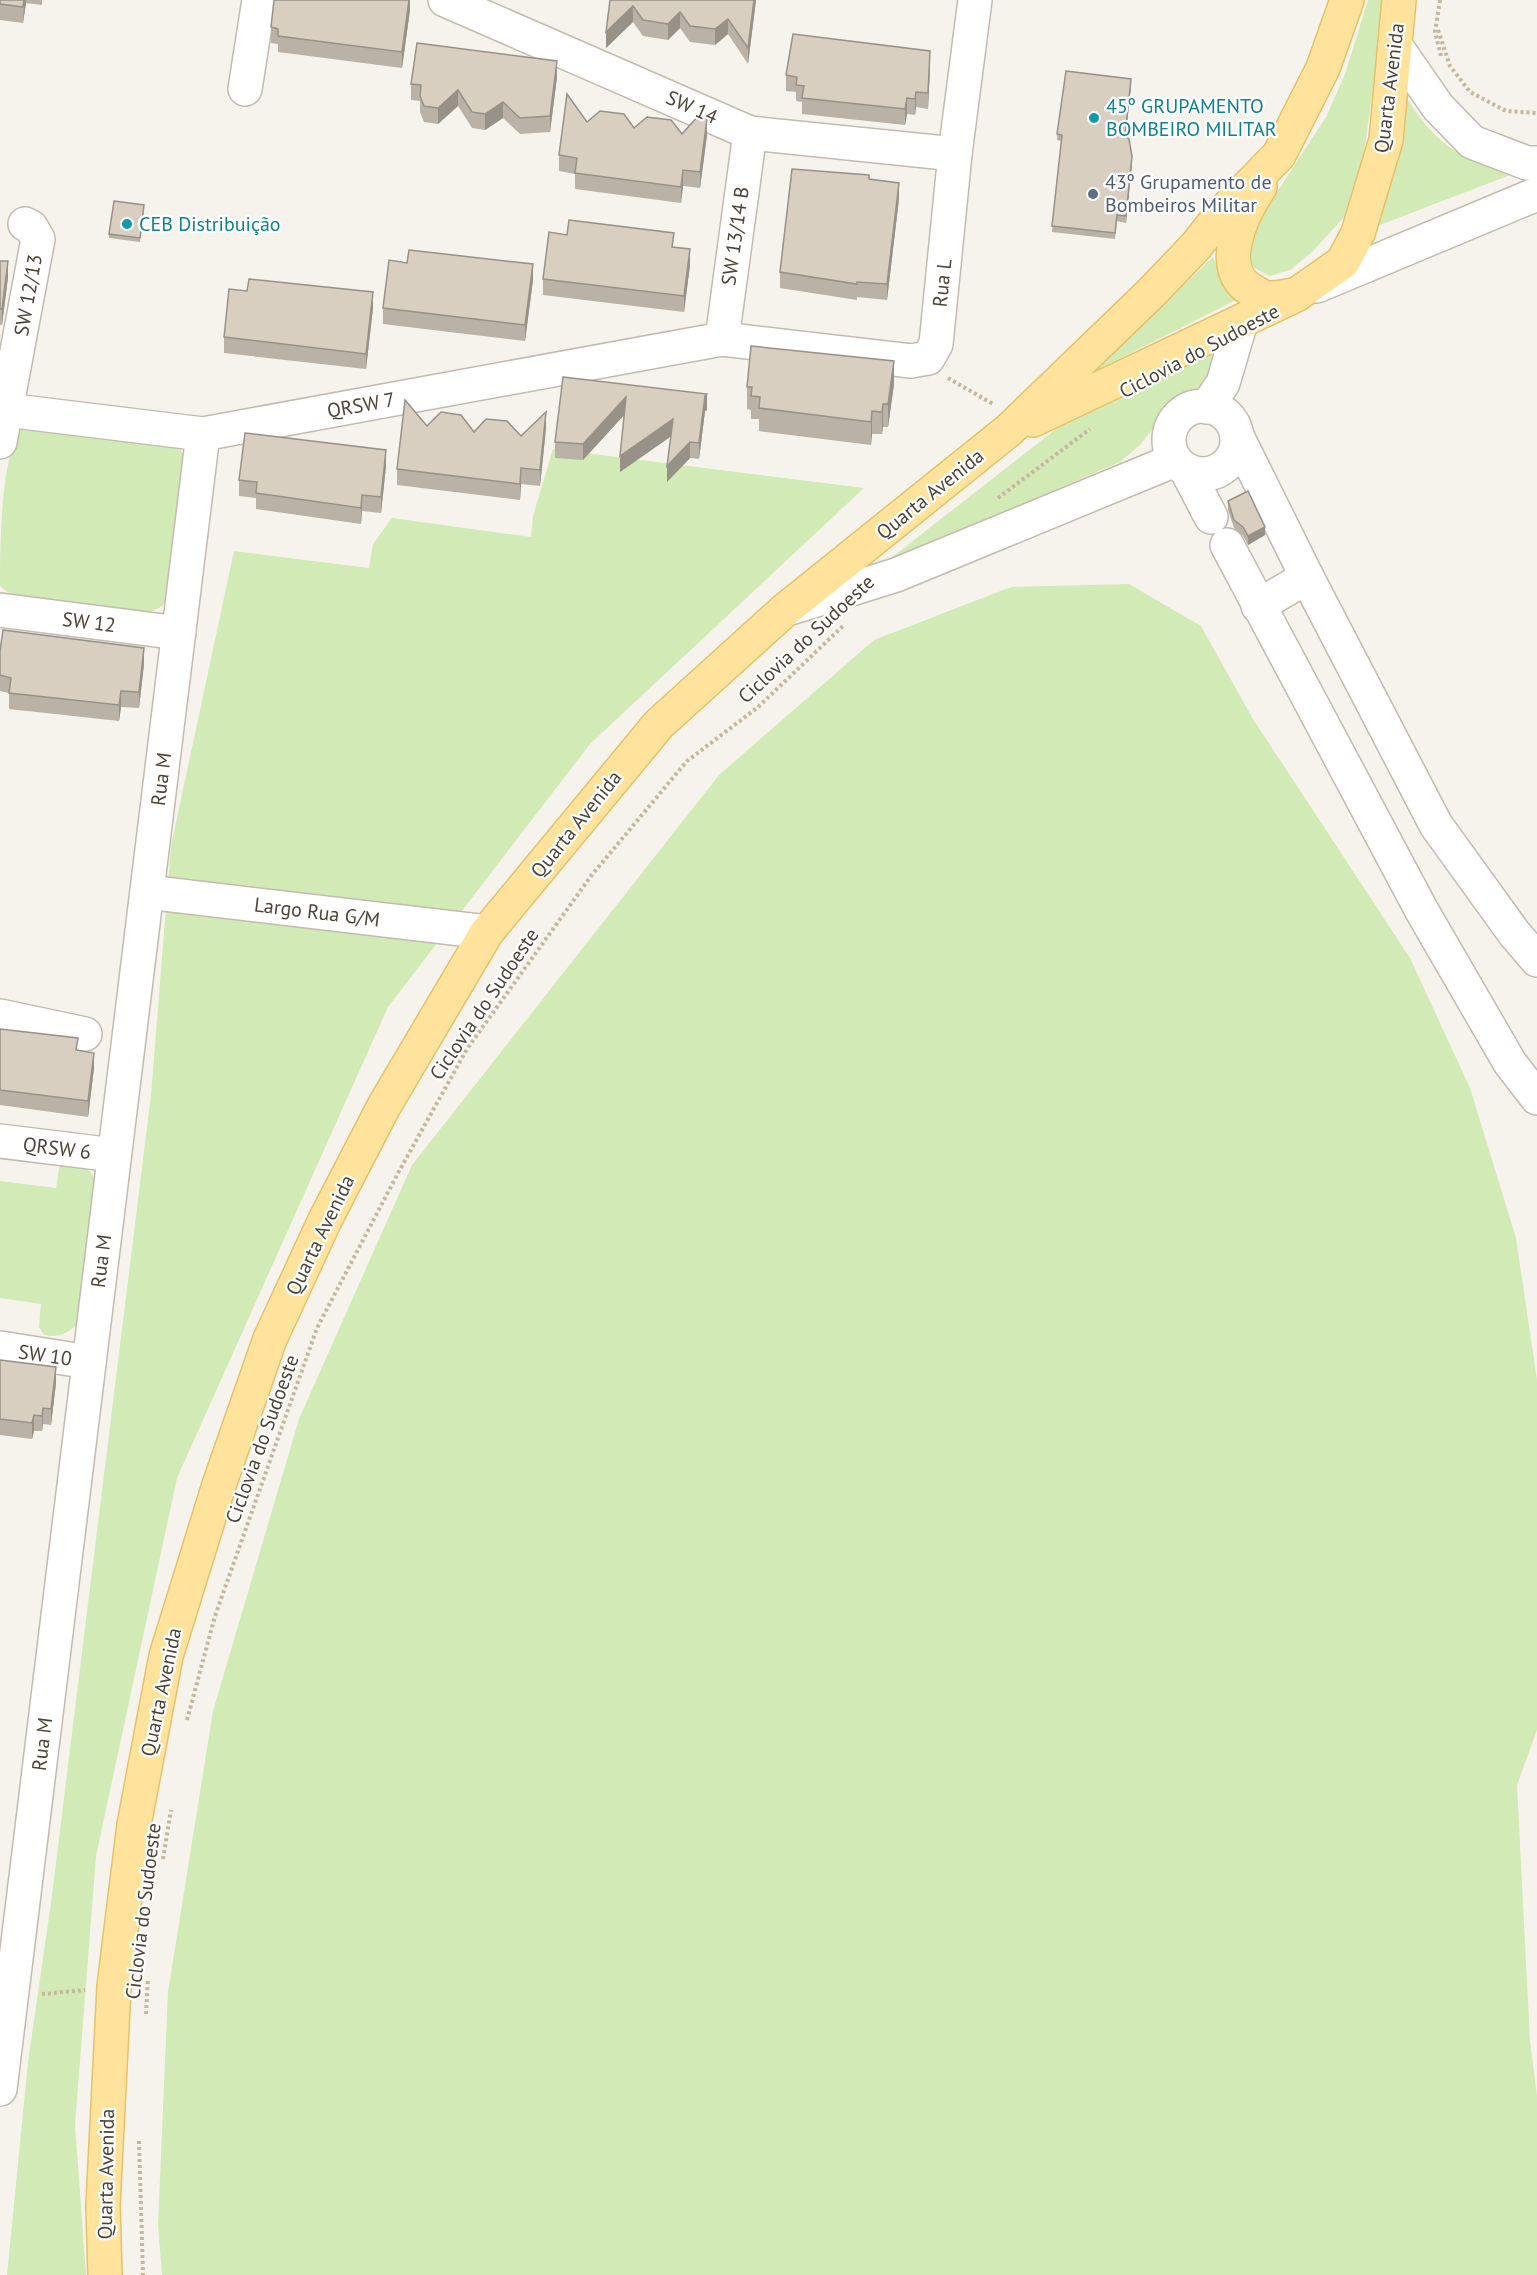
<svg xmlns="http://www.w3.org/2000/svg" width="1537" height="2275" font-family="'PT Sans',sans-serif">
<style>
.green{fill:#d2eab5}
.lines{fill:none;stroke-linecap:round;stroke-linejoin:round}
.minor-casing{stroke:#c2bbae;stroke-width:36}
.major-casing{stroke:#e6c16a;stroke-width:36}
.path{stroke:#c4b79f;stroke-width:4;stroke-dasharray:3 3;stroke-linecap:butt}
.minor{stroke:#fff;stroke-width:33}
.major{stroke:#ffe39c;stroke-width:33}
.wall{fill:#bab2a6}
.shaded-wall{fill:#979187}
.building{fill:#d8cfc1;stroke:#979187;stroke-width:1.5}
.culture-dot{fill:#0f9aa8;stroke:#fff;stroke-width:2}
.service-dot{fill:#5c6f8a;stroke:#fff;stroke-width:2}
.labels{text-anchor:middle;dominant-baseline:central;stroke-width:4.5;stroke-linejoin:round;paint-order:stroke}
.street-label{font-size:20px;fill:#4b4439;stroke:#fff}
.culture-label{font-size:20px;fill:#0d838f;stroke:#fff;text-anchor:start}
.service-label{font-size:20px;fill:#4e5e75;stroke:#fff;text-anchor:start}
</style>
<rect width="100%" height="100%" fill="#f6f3ec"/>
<g class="green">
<path d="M1368 0H1385L1360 182 1347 214 1312 252 1290 270 1270 276 1254 268 1243 253 1262 215 1326 117 1345 74Z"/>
<path d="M1403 91C1418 118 1438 144 1468 158 1483 164 1502 168 1518 172L1372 228 1398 159Z"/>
<path d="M1213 257 1221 277 1238 299 1069 384 1129 337Z"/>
<path d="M1209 346 1213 360 1209 379 1166 412 1140 445 1120 462 886 562 1070 418Z"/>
<path d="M24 425 179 446 186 461 171 595 161 607 148 613 12 596 0 586C0 549 0 449 24 425Z"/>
<path d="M553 449 864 488 590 744 388 1007 177 1478 96 1856 75 2125 86 2275H7L28 2062 51 1903 151 1095 171 846 234 551 369 568 373 544 392 518 531 537 533 516Z"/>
<path d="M1129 584 1201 626 1253 719 1410 958 1470 1088 1516 1238 1537 1380V1730L1517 1785 1530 2041 1537 2096V2275H162L158 2225 168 1992 213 1711 299 1419 412 1165 719 775 874 640 1011 587Z"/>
<path d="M60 1163H84L96 1180 77 1324C68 1334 57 1338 44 1335L39 1327 41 1304 0 1298V1181L56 1188Z"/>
</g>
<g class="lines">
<g class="minor-casing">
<g id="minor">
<path d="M445 0 750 133 955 154"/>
<path d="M1395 45 1438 107 1472 142 1527 163H1537"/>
<path d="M245 89 259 0"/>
<path d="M1317 286 1537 194"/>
<path d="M722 339 750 133"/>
<circle cx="1203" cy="440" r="34"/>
<path d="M0 407 6 410 203 434 722 339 911 361 928 358 936 344 955 154 975 0"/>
<path d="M1207 407 1223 383 1241 322"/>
<path d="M1237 436 1307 577 1436 825 1514 933 1537 960"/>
<path d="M0 442 38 239 31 227 25 224"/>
<path d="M1187 471 1211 517"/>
<path d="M1227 545 1422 911 1510 1063 1537 1098"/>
<path d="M1258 606 1307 577"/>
<path d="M787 609 896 575 1175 460"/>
<path d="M0 610 179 633"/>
<path d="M147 892 487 932"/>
<path d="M0 1016 85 1034"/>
<path d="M0 1141 114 1155"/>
<path d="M0 1348 89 1362"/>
<path d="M0 2089 203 434"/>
</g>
</g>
<g class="major-casing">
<g id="major">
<path d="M1260 187C1242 214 1214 271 1253 291 1258 294 1264 298 1270 298 1278 298 1286 296 1294 295"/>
<path d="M1033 420 1296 295 1343 262 1358 233 1386 140 1399 0"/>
<path d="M105 2275 103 2205 114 1987 134 1825 166 1656 219 1485 270 1339 325 1220 384 1106 487 932 659 724 785 610 1009 430 1151 293 1196 246 1223 212 1279 155 1323 68 1347 0"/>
</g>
</g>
<g class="path">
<path d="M1440 0 1435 32 1441 56"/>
<path d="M1438 30 1450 66 1470 92 1506 111 1537 113"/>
<path d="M948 378 993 404"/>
<path d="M998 498 1090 429"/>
<path d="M187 1720 215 1616 317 1328 397 1175 467 1049 591 876 687 761 757 708 844 625"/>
<path d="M163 1859 171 1810"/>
<path d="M42 1994 85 1990"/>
<path d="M146 2014 148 1979"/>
<path d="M139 2141 143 2275"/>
</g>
<use href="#minor" class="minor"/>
<use href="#major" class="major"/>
</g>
<g class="wall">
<path d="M0 0H42V5L26 3 23 23 0 20Z"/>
<path d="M410 0V10L402 68 278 52V44L271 43V27Z"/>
<path d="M610 0H756L748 64 728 34 715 45 690 42 680 28 668 40 643 36 633 22 606 48Z"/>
<path d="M930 67 928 109 916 107 915 115 907 114 905 125 802 114V102L796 101V92L786 91V75Z"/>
<path d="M557 77 550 132 520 134 503 118 485 130 472 128 458 106 438 124 424 122 420 112V101L411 100V84Z"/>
<path d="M1131 86 1125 136 1132 163 1126 223 1117 221 1115 239 1052 232 1062 141 1057 140V134Z"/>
<path d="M587 122 682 134 707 135 700 188 683 186 681 203 575 189V174L559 171V155Z"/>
<path d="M869 179 899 199 887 300 857 297V300L780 288V272Z"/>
<path d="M144 210 140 242 109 238V234Z"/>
<path d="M674 247 690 265 684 312 543 295V279Z"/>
<path d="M0 261 8 277 2 325H0Z"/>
<path d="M533 280 525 341 383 324V308Z"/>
<path d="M373 308 366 369 224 353V337Z"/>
<path d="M563 377 707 410 705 411 699 459 690 458 667 482 671 436 620 472 624 415 583 460 555 458V442Z"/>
<path d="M894 384 888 427H883L882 434H872L871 445 759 431V419H751V410L747 409V387Z"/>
<path d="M427 426 474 432 521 436 546 428 540 486 521 484 520 500 397 485V469Z"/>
<path d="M386 466 381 513 362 511 361 524 256 509V498L239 496V480Z"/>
<path d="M1228 501 1265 535 1248 545 1243 536 1234 528 1228 510Z"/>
<path d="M0 651 144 664 139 708 121 707 119 721 9 709V693L0 691Z"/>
<path d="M0 1029 94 1068 88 1117 0 1105Z"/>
<path d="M0 1360 56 1383 51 1425 43 1424 42 1431H34L32 1439 0 1435Z"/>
</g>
<g class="shaded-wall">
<path d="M24 0H26V3L23 23Z"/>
<path d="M409 0H410V10L402 68V52Z"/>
<path d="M754 0H756L748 64V48Z"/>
<path d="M633 6V22L606 48V32Z"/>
<path d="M680 12V28L668 40V24Z"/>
<path d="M728 19V34L715 45V29Z"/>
<path d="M930 51V67L928 109V93Z"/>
<path d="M557 61V77L550 132V116Z"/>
<path d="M1131 79V86L1125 142V136Z"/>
<path d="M458 90V106L438 124V108Z"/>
<path d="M916 92V107L915 115V99Z"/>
<path d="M907 98V114L905 125V109Z"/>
<path d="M503 102V118L485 130V114Z"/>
<path d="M707 119V135L700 188V172Z"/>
<path d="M1132 156V163L1126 223V216Z"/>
<path d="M683 170V186L681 203V187Z"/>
<path d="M899 183V199L887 300V284Z"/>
<path d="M690 249V265L684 312V296Z"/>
<path d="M8 261V277L2 325V309Z"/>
<path d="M533 264V280L525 341V325Z"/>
<path d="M373 292V308L366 369V354Z"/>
<path d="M894 361V384L888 427V404Z"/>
<path d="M707 394V410L705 411 699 459V443L705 396Z"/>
<path d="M626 397V413L583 460V444Z"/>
<path d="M883 404V427L882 434V412Z"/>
<path d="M872 411V434L871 445V422Z"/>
<path d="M546 412V428L540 486V470Z"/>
<path d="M673 419V435L620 472V456Z"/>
<path d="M690 442V458L667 482V466Z"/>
<path d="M386 450V466L381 513V497Z"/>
<path d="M521 468V484L520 500V484Z"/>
<path d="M362 495V511L361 524V508Z"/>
<path d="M1265 527V535L1248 545V536Z"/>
<path d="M144 648V664L139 708V692Z"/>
<path d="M121 691V707L119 721V705Z"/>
<path d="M94 1053V1068L88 1117V1101Z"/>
<path d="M56 1367V1383L51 1425V1409Z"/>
<path d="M43 1408V1424L42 1431V1416Z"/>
<path d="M34 1415V1431L32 1439V1423Z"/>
</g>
<g class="building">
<path d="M0 0H24L23 7 0 4Z"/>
<path d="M274 0H409L402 52 278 36V29L271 27Z"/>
<path d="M610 0H754L748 48 728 19 715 29 690 26 680 12 668 24 643 20 633 6 606 32Z"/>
<path d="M793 34 930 51 928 93 916 92 915 99 907 98 905 109 802 98 804 86 796 85 797 77 786 75Z"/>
<path d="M417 43 557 61 550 116 520 118 503 102 485 114 472 112 458 90 438 108 424 106 420 96 421 85 411 84Z"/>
<path d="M1066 71 1131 79 1125 136 1129 139 1132 156 1126 216 1117 215 1115 233 1052 226 1062 135 1057 134Z"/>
<path d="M567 94 587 122 600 111 624 114 634 128 647 117 671 120 682 134 699 115 707 119 700 172 683 170 681 187 575 173 577 158 559 155Z"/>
<path d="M792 169 869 175V179L899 183 887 284 857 282V284L780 272Z"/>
<path d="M114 201 144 205 140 238 109 234Z"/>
<path d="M569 220 674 233 672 247 690 249 684 296 543 279 549 232 567 235Z"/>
<path d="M409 250 533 264 525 325 383 308 389 260 407 263Z"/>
<path d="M0 261H8L2 309H0Z"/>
<path d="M249 279 373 292 366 354 224 337 229 289 247 291Z"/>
<path d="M751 346 894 361 888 404H883L882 412 872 411 871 422 759 408 760 397 751 396 752 387H747Z"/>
<path d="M563 377 707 394 705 396 699 443 690 442 667 466 673 419 620 456 626 397 583 444 555 442Z"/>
<path d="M405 400 427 426 441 412 461 415 474 432 486 419 507 421 521 436 546 412 540 470 521 468 520 484 397 469Z"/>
<path d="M245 433 386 450 381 497 362 495 361 508 256 493 257 482 239 480Z"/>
<path d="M1248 491 1265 527 1248 536 1243 527 1234 520 1228 501Z"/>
<path d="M3 630 144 648 139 692 121 691 119 705 9 693 11 678 0 675V651Z"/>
<path d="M0 1029 78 1038 76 1050 94 1053 88 1101 0 1090Z"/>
<path d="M0 1360 56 1367 51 1409 43 1408 42 1416 34 1415 32 1423 0 1419Z"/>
</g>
<g class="culture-dot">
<circle cx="1094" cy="118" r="6"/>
<circle cx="127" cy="224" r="6"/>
</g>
<circle class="service-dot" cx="1093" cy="194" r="6"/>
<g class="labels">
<g class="street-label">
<text transform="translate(1389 88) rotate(-83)">Quarta Avenida</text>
<text transform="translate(692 107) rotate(24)">SW 14</text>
<text transform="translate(735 236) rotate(-82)">SW 13/14 B</text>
<text transform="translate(942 283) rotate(-84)">Rua L</text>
<text transform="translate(28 295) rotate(-80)">SW 12/13</text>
<text transform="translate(1199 351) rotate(-28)">Ciclovia do Sudoeste</text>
<text transform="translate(361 405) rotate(-10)">QRSW 7</text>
<text transform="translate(930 494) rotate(-39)">Quarta Avenida</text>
<text transform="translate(89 622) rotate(7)">SW 12</text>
<text transform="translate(806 639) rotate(-43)">Ciclovia do Sudoeste</text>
<text transform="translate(161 779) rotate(-83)">Rua M</text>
<text transform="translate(576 824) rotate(-51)">Quarta Avenida</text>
<text transform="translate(317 912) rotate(7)">Largo Rua G/M</text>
<text transform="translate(484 1004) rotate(-56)">Ciclovia do Sudoeste</text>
<text transform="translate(57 1148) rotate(7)">QRSW 6</text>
<text transform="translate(320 1235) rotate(-64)">Quarta Avenida</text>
<text transform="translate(101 1261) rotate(-83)">Rua M</text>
<text transform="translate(45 1355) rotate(8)">SW 10</text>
<text transform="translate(262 1439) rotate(-70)">Ciclovia do Sudoeste</text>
<text transform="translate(161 1692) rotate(-78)">Quarta Avenida</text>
<text transform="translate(42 1744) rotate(-83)">Rua M</text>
<text transform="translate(143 1911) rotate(-83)">Ciclovia do Sudoeste</text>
<text transform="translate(106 2174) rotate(-89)">Quarta Avenida</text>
</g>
<g class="culture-label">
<text x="1106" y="106">45º GRUPAMENTO<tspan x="1106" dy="23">BOMBEIRO MILITAR</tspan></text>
<text x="139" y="224">CEB Distribuição</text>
</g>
<g class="service-label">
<text x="1105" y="182">43º Grupamento de<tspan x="1105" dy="23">Bombeiros Militar</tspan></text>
</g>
</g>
</svg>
